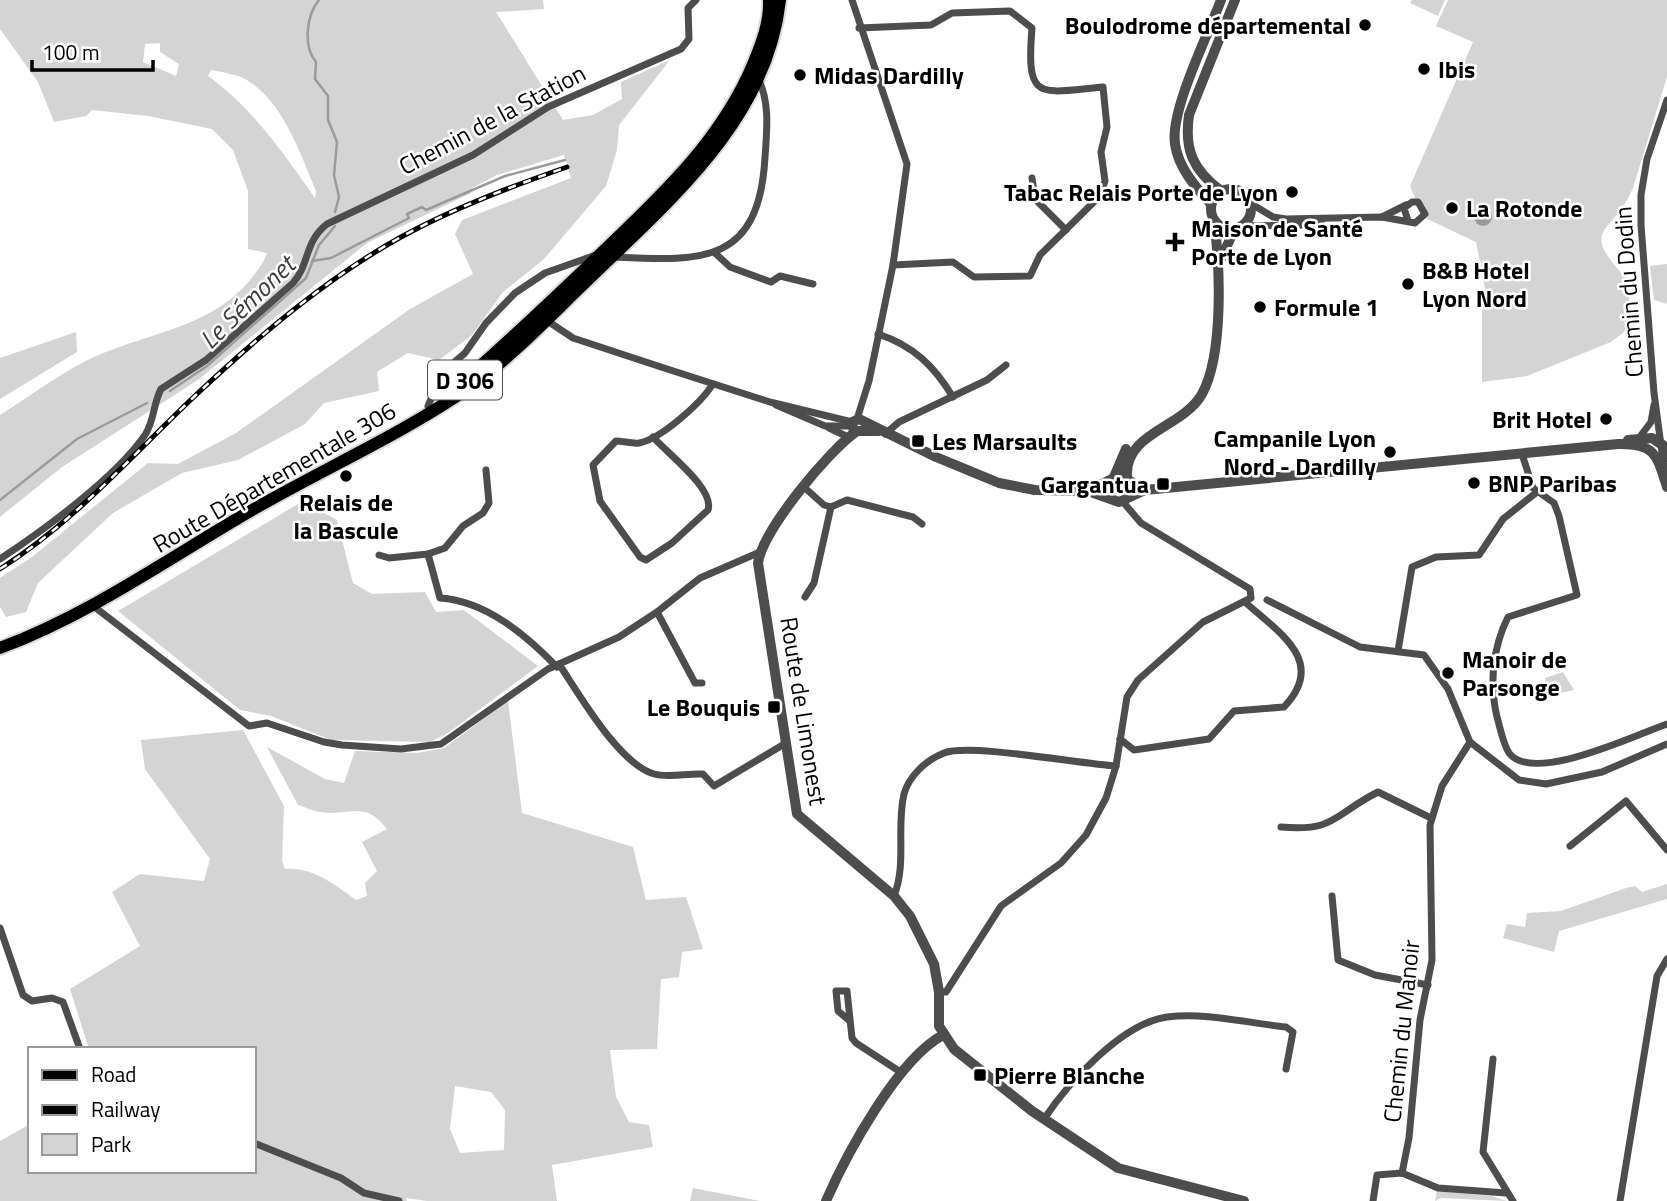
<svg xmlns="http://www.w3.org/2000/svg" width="1667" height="1201" font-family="'Titillium Web',sans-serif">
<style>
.green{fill:#d4d4d4;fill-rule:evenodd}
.water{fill:#9b9b9b}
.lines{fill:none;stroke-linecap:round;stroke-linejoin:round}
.stream{stroke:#9b9b9b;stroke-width:2.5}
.primary-casing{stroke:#dbdbdb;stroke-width:16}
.minor{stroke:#4d4d4d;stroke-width:7}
.tertiary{stroke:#4d4d4d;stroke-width:10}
.primary{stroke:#000;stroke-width:12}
.rail-casing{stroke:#000;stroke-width:5}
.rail{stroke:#fff;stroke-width:2.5;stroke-dasharray:8;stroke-linecap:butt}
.poi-dot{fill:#000;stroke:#fff;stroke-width:2.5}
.labels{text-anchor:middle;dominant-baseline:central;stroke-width:5;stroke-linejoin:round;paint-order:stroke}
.shield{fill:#fff;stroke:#4c4c4c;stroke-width:2}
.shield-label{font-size:23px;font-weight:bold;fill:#000}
.poi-label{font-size:24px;font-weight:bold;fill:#000;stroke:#fff;text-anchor:start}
.street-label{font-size:24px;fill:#000;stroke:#fff}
.water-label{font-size:26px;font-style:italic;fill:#3c3c3c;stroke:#fff}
</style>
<rect width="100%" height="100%" fill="#fff"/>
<g class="green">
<path d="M0 0H543L544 9 496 12 563 120 593 115 622 99 621 82 670 60 619 125 617 150 606 186 544 259 503 292 472 335 439 360 408 353 377 372 379 391 324 403 305 424 238 460 182 473 113 513 38 583 26 612 6 617 0 607V578L32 557 148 463 178 464 236 433 410 309 473 274 455 234 462 220 571 178 564 155 497 175 472 188 471 193 367 243 198 380 62 467 0 517V415C27 398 54 378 82 363 138 333 207 332 250 280 257 271 264 263 267 253L248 249V191L233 150 212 129 148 116 92 110 86 116 54 122 38 82 0 29ZM160 43V52L179 64 176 76 143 62 145 44ZM211 70C221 72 234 74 243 78 282 98 300 153 316 191L315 198C284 154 253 108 208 76Z"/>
<path d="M1412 0H1445L1438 16 1410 3Z"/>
<path d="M1448 0H1667V77L1633 188C1613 236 1576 226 1628 280L1630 316 1624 332 1611 342 1527 376 1482 382V311L1487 299 1476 242 1423 217 1410 186 1473 42 1436 26Z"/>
<path d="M1667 264V304L1654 300 1650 266Z"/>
<path d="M76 332 77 352 0 399V358Z"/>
<path d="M303 501 337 520 353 583 372 594 425 592 436 612 464 610 538 666 448 733 430 742 331 740 271 716 240 710 118 611Z"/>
<path d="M1563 672 1574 690 1547 696 1545 678Z"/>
<path d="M508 701 522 813 633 847 646 900 686 897 703 949 682 952 679 977 661 979 657 1049 610 1050 616 1097 629 1122 649 1125 653 1147 552 1165 557 1201H427L406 1198 407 1201H0V1141L30 1124V1171H254V1049H89L70 989 140 946 112 892 140 874 204 881 210 859 145 769 141 740 243 730 284 806 282 861 285 869C313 867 335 885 356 900L367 896 365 883 377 871 362 842 387 829C364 799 349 817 320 812 312 811 305 807 298 805L267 747 325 779 344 783 355 751 417 753 444 748ZM455 1086 491 1092 505 1110 504 1150 460 1153 450 1129Z"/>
<path d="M1667 884V899L1559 931 1554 952 1503 938 1507 924 1525 927 1527 913 1561 911 1626 888 1635 886 1642 892Z"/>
<path d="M693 1188 760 1201H690Z"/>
<path d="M1437 1191 1492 1196 1507 1201 1441 1198 1435 1201Z"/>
</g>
<circle class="water" cx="1483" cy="217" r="9"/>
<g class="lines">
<g class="stream">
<path d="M319 0C306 16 303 46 316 62L315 79 328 96V120L337 142 334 175 339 197 335 212"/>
<path d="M312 261 331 258 409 218 407 214 422 207 426 210 505 176 565 160"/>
<path d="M170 391 207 366 306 278 319 245 335 226"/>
<path d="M0 500 77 439 147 403"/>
</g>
<g class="primary-casing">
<g id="primary">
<path d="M460 384C505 345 547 305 590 264 653 203 720 145 754 62 762 42 770 22 769 0"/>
<path d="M0 648C86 616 162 563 240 517 316 472 398 437 470 387 514 355 552 314 591 277 671 199 767 119 780 0"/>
</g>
</g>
<g class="minor">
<path d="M852 0 907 164 893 265 869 381 857 419"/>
<path d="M859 28 931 25 952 13 1010 11 1032 28C1026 102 1038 93 1103 87L1107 127 1101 152 1105 181 1100 196 1040 255 1030 276 974 277 953 262 893 265"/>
<path d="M1032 178 1035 199 1066 230"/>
<path d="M1250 203 1273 217 1286 219 1382 217 1415 223 1425 214 1418 202H1412L1404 208 1408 221"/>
<path d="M1382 217 1406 205"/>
<path d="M1240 226 1310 225 1321 221"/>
<path d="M715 253 730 267 771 282 780 276 813 284"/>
<path d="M612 257C701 261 759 266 765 157 767 130 770 102 758 78"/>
<path d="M546 320 573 338 661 367 770 402 852 422"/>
<path d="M878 334C914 346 934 366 953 397"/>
<path d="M776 405 825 426H852"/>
<path d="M428 406 442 373 465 353 486 323 515 293 545 273 596 255"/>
<path d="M829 428 844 435"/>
<path d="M885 434 899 422 987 380 1006 365"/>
<path d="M653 437C667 453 715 489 708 510L672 543 646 560 640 557 600 501 593 465 616 441C623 441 632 444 639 443 661 439 701 403 713 384"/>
<path d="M1639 438 1651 422 1654 405"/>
<path d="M1522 454 1533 488 1554 503 1559 516 1577 595 1508 617C1493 647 1489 683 1497 717 1500 727 1503 744 1509 753 1533 785 1637 734 1667 724"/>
<path d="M1664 468 1654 393 1641 225V195L1647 159 1667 100"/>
<path d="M805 488 824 505 831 507 847 500 913 517 922 524"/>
<path d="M428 554 440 598C486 601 526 635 557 667"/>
<path d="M379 555 389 558 428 554 445 548 463 526 483 513 489 503 486 470"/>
<path d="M0 559C44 530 115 478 145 435 155 419 153 404 161 389L206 360 293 283C310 264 304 242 327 224L473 155 548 107 681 49 689 39 688 8 696 0"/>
<path d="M805 597 814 583 831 507"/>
<path d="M1267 600 1360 647 1424 655 1448 689 1470 742 1519 780 1546 784 1602 772 1667 744"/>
<path d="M92 605 249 726 267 723 324 742 342 745 401 749 441 744 548 669 619 637 657 612 700 578 760 552"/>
<path d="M657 612 695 683H702"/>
<path d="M1398 651 1412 567 1436 557 1479 555 1503 519 1537 492"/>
<path d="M559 664C579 694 619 764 654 774 669 778 688 773 703 774L714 786 786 743"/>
<path d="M1120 739 1134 750 1209 739 1234 711 1284 707C1328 661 1278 632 1245 602"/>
<path d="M1281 827C1336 832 1334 814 1378 792L1431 818"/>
<path d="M1570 846 1626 801 1667 850"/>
<path d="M894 896C907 863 896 828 904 794 909 776 926 760 944 753 970 743 1080 764 1116 766"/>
<path d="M1332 896 1338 960 1375 975 1428 985"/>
<path d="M0 928 23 995 32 1001 52 998 63 1002 80 1049"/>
<path d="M939 992H946L1001 906 1061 863 1086 835 1106 798 1116 766 1127 697 1138 680 1203 622 1251 598 1250 589 1141 523 1123 502"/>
<path d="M850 1021 838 1011 836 991H847L852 1038 856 1043 902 1073"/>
<path d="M1493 1059 1483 1152 1513 1201"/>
<path d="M1044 1119C1068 1083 1122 1023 1167 1017 1206 1012 1247 1023 1286 1027L1293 1032 1286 1069"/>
<path d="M254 1143 341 1178 364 1193 399 1201"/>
<path d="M1402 1173 1409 1138 1420 1020 1432 960 1430 825 1442 786 1470 742"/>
<path d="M1402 1173 1438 1188 1506 1193"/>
<path d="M1373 1201 1377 1175 1402 1173"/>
<path d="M1620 1201 1657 976 1667 959"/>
</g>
<g class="tertiary">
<circle cx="1231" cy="209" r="20"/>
<path d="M1221 191C1193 170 1184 150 1189 115L1235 0"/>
<path d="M1211 204C1196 188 1178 167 1175 144 1170 110 1208 35 1221 0"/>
<path d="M1221 259 1235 228"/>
<path d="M853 428 852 422 859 419 936 457 999 483 1035 490 1088 491 1119 502 1145 490 1618 444C1655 443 1657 455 1667 487"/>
<path d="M879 431H857C829 450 762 531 758 563L797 814 894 896 910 916 934 964 939 992V1026L954 1049 1032 1111 1118 1168 1244 1201"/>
<path d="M1628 440 1652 438 1664 446 1667 457"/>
<path d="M1114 477 1126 449"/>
<path d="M1127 477C1124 432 1182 429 1202 394 1224 354 1220 265 1214 220"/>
<path d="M1088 491 1120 475 1145 490"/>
<path d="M826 1201C847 1153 898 1059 943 1035"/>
</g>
<use href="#primary" class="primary"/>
<g class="rail-casing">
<path id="rail" d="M0 569C76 521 133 454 198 393 260 335 327 278 401 237 454 208 510 187 567 167"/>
</g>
<use href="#rail" class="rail"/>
</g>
<g class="poi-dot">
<circle cx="1365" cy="25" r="7"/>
<circle cx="1424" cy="69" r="7"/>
<circle cx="800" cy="75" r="7"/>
<circle cx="1292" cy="192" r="7"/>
<circle cx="1452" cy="208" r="7"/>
<path d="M1171.5 231.5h7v7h7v7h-7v7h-7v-7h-7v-7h7z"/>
<circle cx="1408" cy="284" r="7"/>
<circle cx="1260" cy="307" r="7"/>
<circle cx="1606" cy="419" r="7"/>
<rect x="911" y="434" width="14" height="14" rx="3.5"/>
<circle cx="1390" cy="452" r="7"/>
<circle cx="346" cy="476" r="7"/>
<circle cx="1474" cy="483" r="7"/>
<rect x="1156" y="477" width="14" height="14" rx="3.5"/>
<circle cx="1448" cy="673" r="7"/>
<rect x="767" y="700" width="14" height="14" rx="3.5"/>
<rect x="973" y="1068" width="14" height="14" rx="3.5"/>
</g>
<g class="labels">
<rect class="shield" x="428" y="360.5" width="74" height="39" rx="5"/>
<g class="shield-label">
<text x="465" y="380">D 306</text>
</g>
<g class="poi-label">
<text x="1351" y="25" text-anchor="end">Boulodrome départemental</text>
<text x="1438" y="69">Ibis</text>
<text x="814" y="75">Midas Dardilly</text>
<text x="1278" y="192" text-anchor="end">Tabac Relais Porte de Lyon</text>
<text x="1466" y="208">La Rotonde</text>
<text x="1191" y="228">Maison de Santé<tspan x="1191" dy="28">Porte de Lyon</tspan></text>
<text x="1422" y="270">B&amp;B Hotel<tspan x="1422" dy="28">Lyon Nord</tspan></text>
<text x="1274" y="307">Formule 1</text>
<text x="1592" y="419" text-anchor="end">Brit Hotel</text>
<text x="1376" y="438" text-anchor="end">Campanile Lyon<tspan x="1376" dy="28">Nord - Dardilly</tspan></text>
<text x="932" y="441">Les Marsaults</text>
<text x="1488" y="483">BNP Paribas</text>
<text x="1149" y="484" text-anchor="end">Gargantua</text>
<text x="346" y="502" text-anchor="middle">Relais de<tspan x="346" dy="28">la Bascule</tspan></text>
<text x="1462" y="659">Manoir de<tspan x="1462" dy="28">Parsonge</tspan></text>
<text x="760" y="707" text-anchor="end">Le Bouquis</text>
<text x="994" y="1075">Pierre Blanche</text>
</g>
<g class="street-label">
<text transform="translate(492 119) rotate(-28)">Chemin de la Station</text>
<text transform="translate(1628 292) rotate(-94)">Chemin du Dodin</text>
<text transform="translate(274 477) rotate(-30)">Route Départementale 306</text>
<text transform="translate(804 711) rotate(81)">Route de Limonest</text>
<text transform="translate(1401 1031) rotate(-84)">Chemin du Manoir</text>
</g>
<g class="water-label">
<text transform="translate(247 302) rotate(-44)">Le Sémonet</text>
</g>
</g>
<rect x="28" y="1047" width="228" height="126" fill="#ffffff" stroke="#999999" stroke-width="2"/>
<rect x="42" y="1070" width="35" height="10" fill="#000000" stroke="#999999" stroke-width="2"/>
<text x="91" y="1082" font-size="21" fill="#000000">Road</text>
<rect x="42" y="1105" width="35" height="10" fill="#000000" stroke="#999999" stroke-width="2"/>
<text x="91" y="1117" font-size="21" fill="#000000">Railway</text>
<rect x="42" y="1134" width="35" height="21" fill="#d4d4d4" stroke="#999999" stroke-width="2"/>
<text x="91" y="1152" font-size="21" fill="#000000">Park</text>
<path d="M32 60v10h121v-10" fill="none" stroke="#000000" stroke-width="3.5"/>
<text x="42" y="60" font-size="21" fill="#000000" stroke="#ffffff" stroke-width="5" paint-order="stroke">100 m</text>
</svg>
